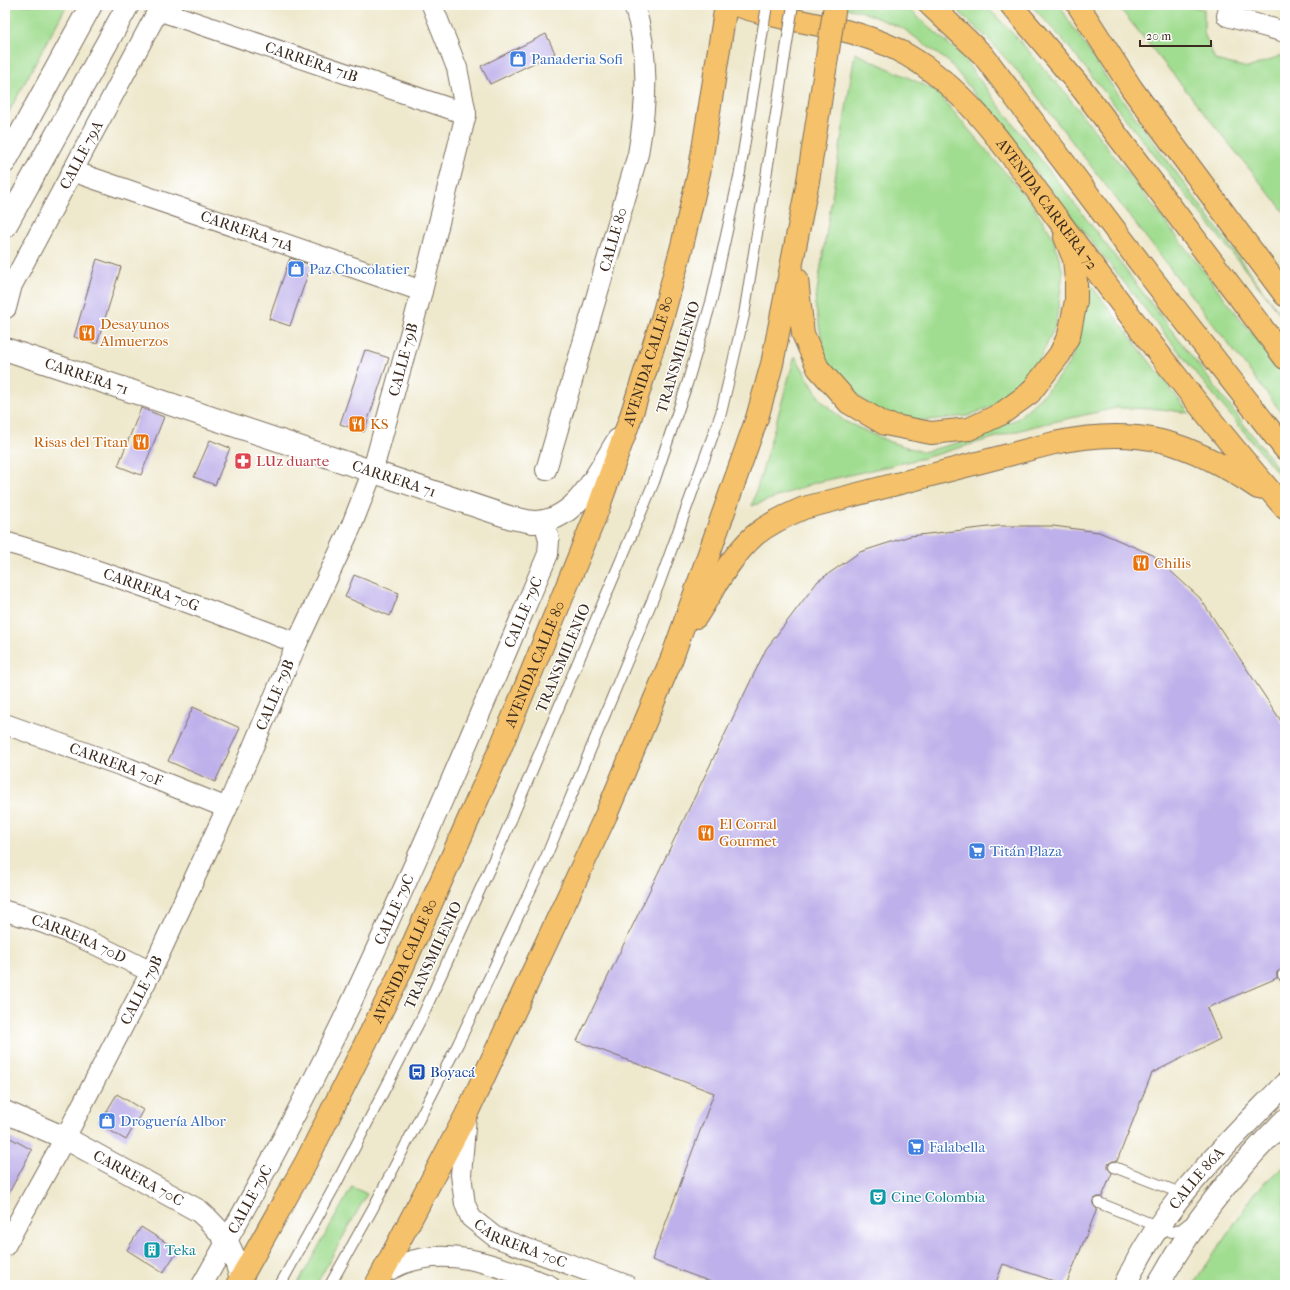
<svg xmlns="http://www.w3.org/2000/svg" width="1290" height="1290" font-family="'IM FELL French Canon',serif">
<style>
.green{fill:#a1dd91;stroke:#6e8458}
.building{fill:#beb0ea}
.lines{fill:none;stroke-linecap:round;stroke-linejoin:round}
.service-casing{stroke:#7a6c5b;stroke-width:12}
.minor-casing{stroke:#7a6c5b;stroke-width:22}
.tertiary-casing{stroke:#7a6c5b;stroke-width:24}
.trunk-casing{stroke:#7a6c5b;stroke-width:24}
.service{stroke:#fff;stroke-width:10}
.minor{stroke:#fff;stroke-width:20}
.tertiary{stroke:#fff;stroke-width:22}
.trunk{stroke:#f5c16b;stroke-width:22}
.service-bridge-casing{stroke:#7a6c5b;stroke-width:12;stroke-linecap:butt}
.trunk-bridge-casing{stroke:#7a6c5b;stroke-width:24;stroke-linecap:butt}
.service-bridge{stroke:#fff;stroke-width:10}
.trunk-bridge{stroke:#f5c16b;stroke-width:22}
.labels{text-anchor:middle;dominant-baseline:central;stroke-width:3;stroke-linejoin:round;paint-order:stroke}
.shop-label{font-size:15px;fill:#366cbe;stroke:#fff;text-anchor:start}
.street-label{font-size:15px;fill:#3b2a1e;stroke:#fff}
.food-label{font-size:15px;fill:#c56008;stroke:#fff;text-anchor:start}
.health-label{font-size:15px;fill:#be3a42;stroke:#fff;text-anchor:start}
.transit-label{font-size:15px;fill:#164399;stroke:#fff;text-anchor:start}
.culture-label{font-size:15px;fill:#0d838f;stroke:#fff;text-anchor:start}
</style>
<rect width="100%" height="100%" fill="#fff"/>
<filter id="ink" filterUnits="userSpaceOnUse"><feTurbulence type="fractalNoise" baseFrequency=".025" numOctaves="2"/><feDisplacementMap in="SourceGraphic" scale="8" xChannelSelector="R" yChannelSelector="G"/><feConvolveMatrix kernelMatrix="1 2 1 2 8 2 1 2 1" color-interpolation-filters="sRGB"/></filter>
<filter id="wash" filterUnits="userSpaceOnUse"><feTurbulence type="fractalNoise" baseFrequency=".012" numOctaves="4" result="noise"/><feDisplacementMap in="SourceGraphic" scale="16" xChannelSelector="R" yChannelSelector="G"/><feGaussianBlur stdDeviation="0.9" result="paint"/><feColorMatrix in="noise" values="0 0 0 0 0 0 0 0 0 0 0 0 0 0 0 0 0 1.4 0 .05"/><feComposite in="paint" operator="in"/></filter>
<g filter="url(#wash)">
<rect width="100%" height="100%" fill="#eee8cc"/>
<g class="green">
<path d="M5 5H67L5 119Z"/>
<path d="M829 5H904L959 53 1285 478V482L1195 372 950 63 904 29 860 11Z"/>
<path d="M952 5H985L1018 39 1066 94 1285 376V417L1019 73 988 39Z"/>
<path d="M1031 5H1060L1067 18 1108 80 1281 315 1064 41Z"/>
<path d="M1124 5H1185L1204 9V33L1215 60 1248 68 1285 54V213L1122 11Z"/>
<path d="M855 53 935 90 1032 204 1053 237 1063 272 1056 324 1035 370 1007 400 968 416 920 421 881 413 855 394 826 362 815 304Z"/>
<path d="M1090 284 1189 413 1160 409 1116 408 1035 426 924 458 814 483 752 506 795 356 820 399 844 421 890 442 923 452 968 440 1017 419 1045 393 1069 364 1079 340Z"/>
<path d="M1285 1164V1285H1193L1257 1190Z"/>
<path d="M352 1187 367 1194 316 1285H297Z"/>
</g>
<g id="blocks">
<g class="building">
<path d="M546 34 555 53 490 84 481 66Z"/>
<path d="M290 258 311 265 290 326 269 319Z"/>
<path d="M97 259 121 267 97 344 74 337Z"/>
<path d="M365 350 389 358 364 432 340 424Z"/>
<path d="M141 408 164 417 141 475 118 466Z"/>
<path d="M210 440 230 448 215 485 194 477Z"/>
<path d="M998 526H1053L1099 532 1153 555 1200 598 1285 727V969L1277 972V978L1207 1008 1220 1039 1152 1073 1117 1161H1113L1108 1164V1168L1112 1173 1102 1197H1098L1093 1200V1204L1097 1209 1066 1285 1003 1264 995 1285H719L652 1260 714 1093 577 1041 766 649 818 581 860 552 910 536Z"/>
<path d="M354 575 399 593 390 616 345 597Z"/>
<path d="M193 707 240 728 215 782 168 761Z"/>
<path d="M117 1094 143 1110 126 1140 99 1124Z"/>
<path d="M5 1135 32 1150 5 1200Z"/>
<path d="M141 1227 178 1250 163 1273 127 1250Z"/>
</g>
</g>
</g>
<g filter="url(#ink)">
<use href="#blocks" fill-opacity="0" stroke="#7a6c5b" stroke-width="1"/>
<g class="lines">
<g class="service-casing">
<g id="service">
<path d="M1283 975 1285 978"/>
<path d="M1114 1167 1183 1194"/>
<path d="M1099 1203 1172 1232 1180 1230 1189 1223"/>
<path d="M280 1285 337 1182 422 1017 503 839 654 482 687 384 712 299 740 172"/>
<path d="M330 1285 373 1208 458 1044 546 857 659 584 721 413 744 315 766 177"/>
</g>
</g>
<g class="minor-casing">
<g id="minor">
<path d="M1230 5 1227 16 1285 32"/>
<path id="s1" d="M158 10 466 114"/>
<path id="s2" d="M72 171 422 291"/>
<path id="s3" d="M6 308 12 285 161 5"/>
<path id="s4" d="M546 470 638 154C647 103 650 55 634 5"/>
<path id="s5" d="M5 542C104 570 200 607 297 643"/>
<path id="s6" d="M5 724 128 768 227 808"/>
<path id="s7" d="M5 911C59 925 102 947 151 972"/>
<path id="s8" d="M466 1116 461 1175 465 1204 471 1218 495 1237 626 1285"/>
<path id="s9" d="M5 1246 65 1138 151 972 227 808 297 643 351 527 372 473 422 291 466 114 457 68 432 5"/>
<path d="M382 1273C390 1270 397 1266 405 1263 454 1245 504 1269 549 1285"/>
<path id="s10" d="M202 1285C255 1192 306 1098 352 1001 421 854 484 704 548 554L549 540 544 520"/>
</g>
</g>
<g class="tertiary-casing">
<g id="tertiary">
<path d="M5 162 91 5"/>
<path d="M5 227 128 5"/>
<path id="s11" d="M5 349 512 518C519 519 526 521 533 522 577 523 598 471 618 440"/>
<path id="s12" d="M5 1112 65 1138 199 1211C224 1233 232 1246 241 1278"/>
<path id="s13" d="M1125 1285C1161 1206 1226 1145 1285 1084"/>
<path d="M1158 1285C1192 1223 1235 1170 1285 1120"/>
</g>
</g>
<g class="trunk-casing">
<g id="trunk">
<path id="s14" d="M736 5C793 25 854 24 907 55 974 94 1014 161 1060 222 1132 319 1205 417 1285 508"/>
<path d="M930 5 983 55 1150 276 1285 449"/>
<path d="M1011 5 1083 90 1285 358"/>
<path d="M1078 5 1132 89 1285 295"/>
<path d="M797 279 803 334 818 368 849 403 885 424 931 433 969 429 1001 414 1030 393 1060 354 1069 335 1076 301V281L1074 259 1065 237"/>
<path d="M696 617C714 589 730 557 755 535 770 523 787 515 804 508L1054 443C1138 425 1189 441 1258 488"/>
<path id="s15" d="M237 1285 306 1162 396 982 500 749 595 517 629 422 662 319 682 246 700 168 726 5"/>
<path d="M376 1285 466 1115 606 815 672 658 757 418 772 364 808 181"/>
</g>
</g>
<use href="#service" class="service"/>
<use href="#minor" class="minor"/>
<use href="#tertiary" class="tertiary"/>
<use href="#trunk" class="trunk"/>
<g class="service-bridge-casing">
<g id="service-bridge">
<path d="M740 172 767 5"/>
<path d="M766 177 793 5"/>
</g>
</g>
<g class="trunk-bridge-casing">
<path id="trunk-bridge" d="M808 181 835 5"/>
</g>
<use href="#service-bridge" class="service-bridge"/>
<use href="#trunk-bridge" class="trunk-bridge"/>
</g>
</g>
<defs>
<g id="shop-square" transform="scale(0.9)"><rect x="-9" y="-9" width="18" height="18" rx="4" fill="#3f7fe0" stroke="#fff"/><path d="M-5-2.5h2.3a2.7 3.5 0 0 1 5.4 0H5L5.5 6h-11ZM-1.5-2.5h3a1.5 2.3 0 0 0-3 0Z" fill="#fff"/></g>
<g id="restaurant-square" transform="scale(0.9)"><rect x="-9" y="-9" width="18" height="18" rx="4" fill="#e8710a" stroke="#fff"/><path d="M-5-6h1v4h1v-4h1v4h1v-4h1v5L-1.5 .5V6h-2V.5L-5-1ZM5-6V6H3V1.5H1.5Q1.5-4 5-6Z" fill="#fff"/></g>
<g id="pharmacy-square" transform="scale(0.9)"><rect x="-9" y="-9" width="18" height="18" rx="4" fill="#e0444e" stroke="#fff"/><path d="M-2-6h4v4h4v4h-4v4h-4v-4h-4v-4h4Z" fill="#fff"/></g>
<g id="supermarket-square" transform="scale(0.9)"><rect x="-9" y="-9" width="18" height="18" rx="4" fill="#3f7fe0" stroke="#fff"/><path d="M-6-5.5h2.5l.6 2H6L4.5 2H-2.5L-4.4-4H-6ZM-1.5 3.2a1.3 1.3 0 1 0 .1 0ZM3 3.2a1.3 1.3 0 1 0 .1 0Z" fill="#fff"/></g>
<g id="bus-square" transform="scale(0.9)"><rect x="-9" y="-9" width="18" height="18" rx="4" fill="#1a4fb4" stroke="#fff"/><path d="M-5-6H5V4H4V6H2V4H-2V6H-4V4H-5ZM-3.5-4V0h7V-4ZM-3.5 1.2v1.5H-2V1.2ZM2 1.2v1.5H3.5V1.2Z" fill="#fff"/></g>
<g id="theatre-square" transform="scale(0.9)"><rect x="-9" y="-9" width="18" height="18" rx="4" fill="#0f9aa8" stroke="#fff"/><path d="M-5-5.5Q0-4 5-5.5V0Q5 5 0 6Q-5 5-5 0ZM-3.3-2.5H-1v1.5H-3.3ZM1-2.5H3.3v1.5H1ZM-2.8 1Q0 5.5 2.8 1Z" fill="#fff"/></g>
<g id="building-square" transform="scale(0.9)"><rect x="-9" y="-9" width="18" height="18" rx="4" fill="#0f9aa8" stroke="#fff"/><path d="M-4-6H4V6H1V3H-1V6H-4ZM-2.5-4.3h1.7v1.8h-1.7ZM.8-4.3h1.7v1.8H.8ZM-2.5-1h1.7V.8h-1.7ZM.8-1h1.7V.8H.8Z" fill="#fff"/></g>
</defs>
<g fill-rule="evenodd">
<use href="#shop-square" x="518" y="59"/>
<use href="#shop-square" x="296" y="269"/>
<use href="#restaurant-square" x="87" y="333"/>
<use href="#restaurant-square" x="357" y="424"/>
<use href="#restaurant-square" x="141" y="442"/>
<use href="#pharmacy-square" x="243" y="461"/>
<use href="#restaurant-square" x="1141" y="563"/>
<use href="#restaurant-square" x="706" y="833"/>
<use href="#supermarket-square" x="977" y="851"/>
<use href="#bus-square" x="417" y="1072"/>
<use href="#shop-square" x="107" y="1121"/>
<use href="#supermarket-square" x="916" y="1147"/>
<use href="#theatre-square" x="878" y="1197"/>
<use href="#building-square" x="152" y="1250"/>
</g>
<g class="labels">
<g class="shop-label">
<text x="531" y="59">Panaderia Sofi</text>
<text x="309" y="269">Paz Chocolatier</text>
<text x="990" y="851">Titán Plaza</text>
<text x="120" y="1121">Droguería Albor</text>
<text x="929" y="1147">Falabella</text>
</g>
<g class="street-label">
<text stroke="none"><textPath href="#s1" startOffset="162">CARRERA 71B</textPath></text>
<text stroke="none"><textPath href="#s3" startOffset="171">CALLE 79A</textPath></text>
<text stroke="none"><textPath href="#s14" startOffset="385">AVENIDA CARRERA 72</textPath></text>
<text stroke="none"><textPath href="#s2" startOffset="185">CARRERA 71A</textPath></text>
<text stroke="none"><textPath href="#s4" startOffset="240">CALLE 80</textPath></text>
<text transform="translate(678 357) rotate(-73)">TRANSMILENIO</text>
<text stroke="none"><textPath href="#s9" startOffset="974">CALLE 79B</textPath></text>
<text stroke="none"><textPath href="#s15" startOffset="1013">AVENIDA CALLE 80</textPath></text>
<text stroke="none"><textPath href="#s11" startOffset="86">CARRERA 71</textPath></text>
<text stroke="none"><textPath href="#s11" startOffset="410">CARRERA 71</textPath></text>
<text stroke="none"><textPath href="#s5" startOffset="154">CARRERA 70G</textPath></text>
<text stroke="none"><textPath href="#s10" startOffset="746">CALLE 79C</textPath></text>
<text transform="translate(563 658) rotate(-67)">TRANSMILENIO</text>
<text stroke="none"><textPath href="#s15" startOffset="689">AVENIDA CALLE 80</textPath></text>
<text stroke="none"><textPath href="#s9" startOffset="614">CALLE 79B</textPath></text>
<text stroke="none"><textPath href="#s6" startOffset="118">CARRERA 70F</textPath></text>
<text stroke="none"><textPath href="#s10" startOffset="422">CALLE 79C</textPath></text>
<text stroke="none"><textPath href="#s7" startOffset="79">CARRERA 70D</textPath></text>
<text transform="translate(433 955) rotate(-65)">TRANSMILENIO</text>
<text stroke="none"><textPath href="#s15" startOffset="365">AVENIDA CALLE 80</textPath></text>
<text stroke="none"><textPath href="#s9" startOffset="290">CALLE 79B</textPath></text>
<text stroke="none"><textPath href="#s12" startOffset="149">CARRERA 70C</textPath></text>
<text stroke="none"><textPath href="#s13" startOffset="129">CALLE 86A</textPath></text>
<text stroke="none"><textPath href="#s10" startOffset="98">CALLE 79C</textPath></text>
<text stroke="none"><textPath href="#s8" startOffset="160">CARRERA 70C</textPath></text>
</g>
<g class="food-label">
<text x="100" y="324">Desayunos<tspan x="100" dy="17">Almuerzos</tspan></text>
<text x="370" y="424">KS</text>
<text x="128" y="442" text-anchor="end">Risas del Titan</text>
<text x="1154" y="563">Chilis</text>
<text x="719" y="824">El Corral<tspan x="719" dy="17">Gourmet</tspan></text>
</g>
<g class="health-label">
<text x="256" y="461">LUz duarte</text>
</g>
<g class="transit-label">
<text x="430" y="1072">Boyacá</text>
</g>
<g class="culture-label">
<text x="891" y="1197">Cine Colombia</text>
<text x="165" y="1250">Teka</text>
</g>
</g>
<rect width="1290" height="1290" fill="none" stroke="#fff" stroke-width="20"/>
<path d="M1140 40v6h71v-6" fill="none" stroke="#3b2a1e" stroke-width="2"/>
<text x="1146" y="40" font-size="12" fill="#3b2a1e" stroke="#ffffff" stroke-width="3" paint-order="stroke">20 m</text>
</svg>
